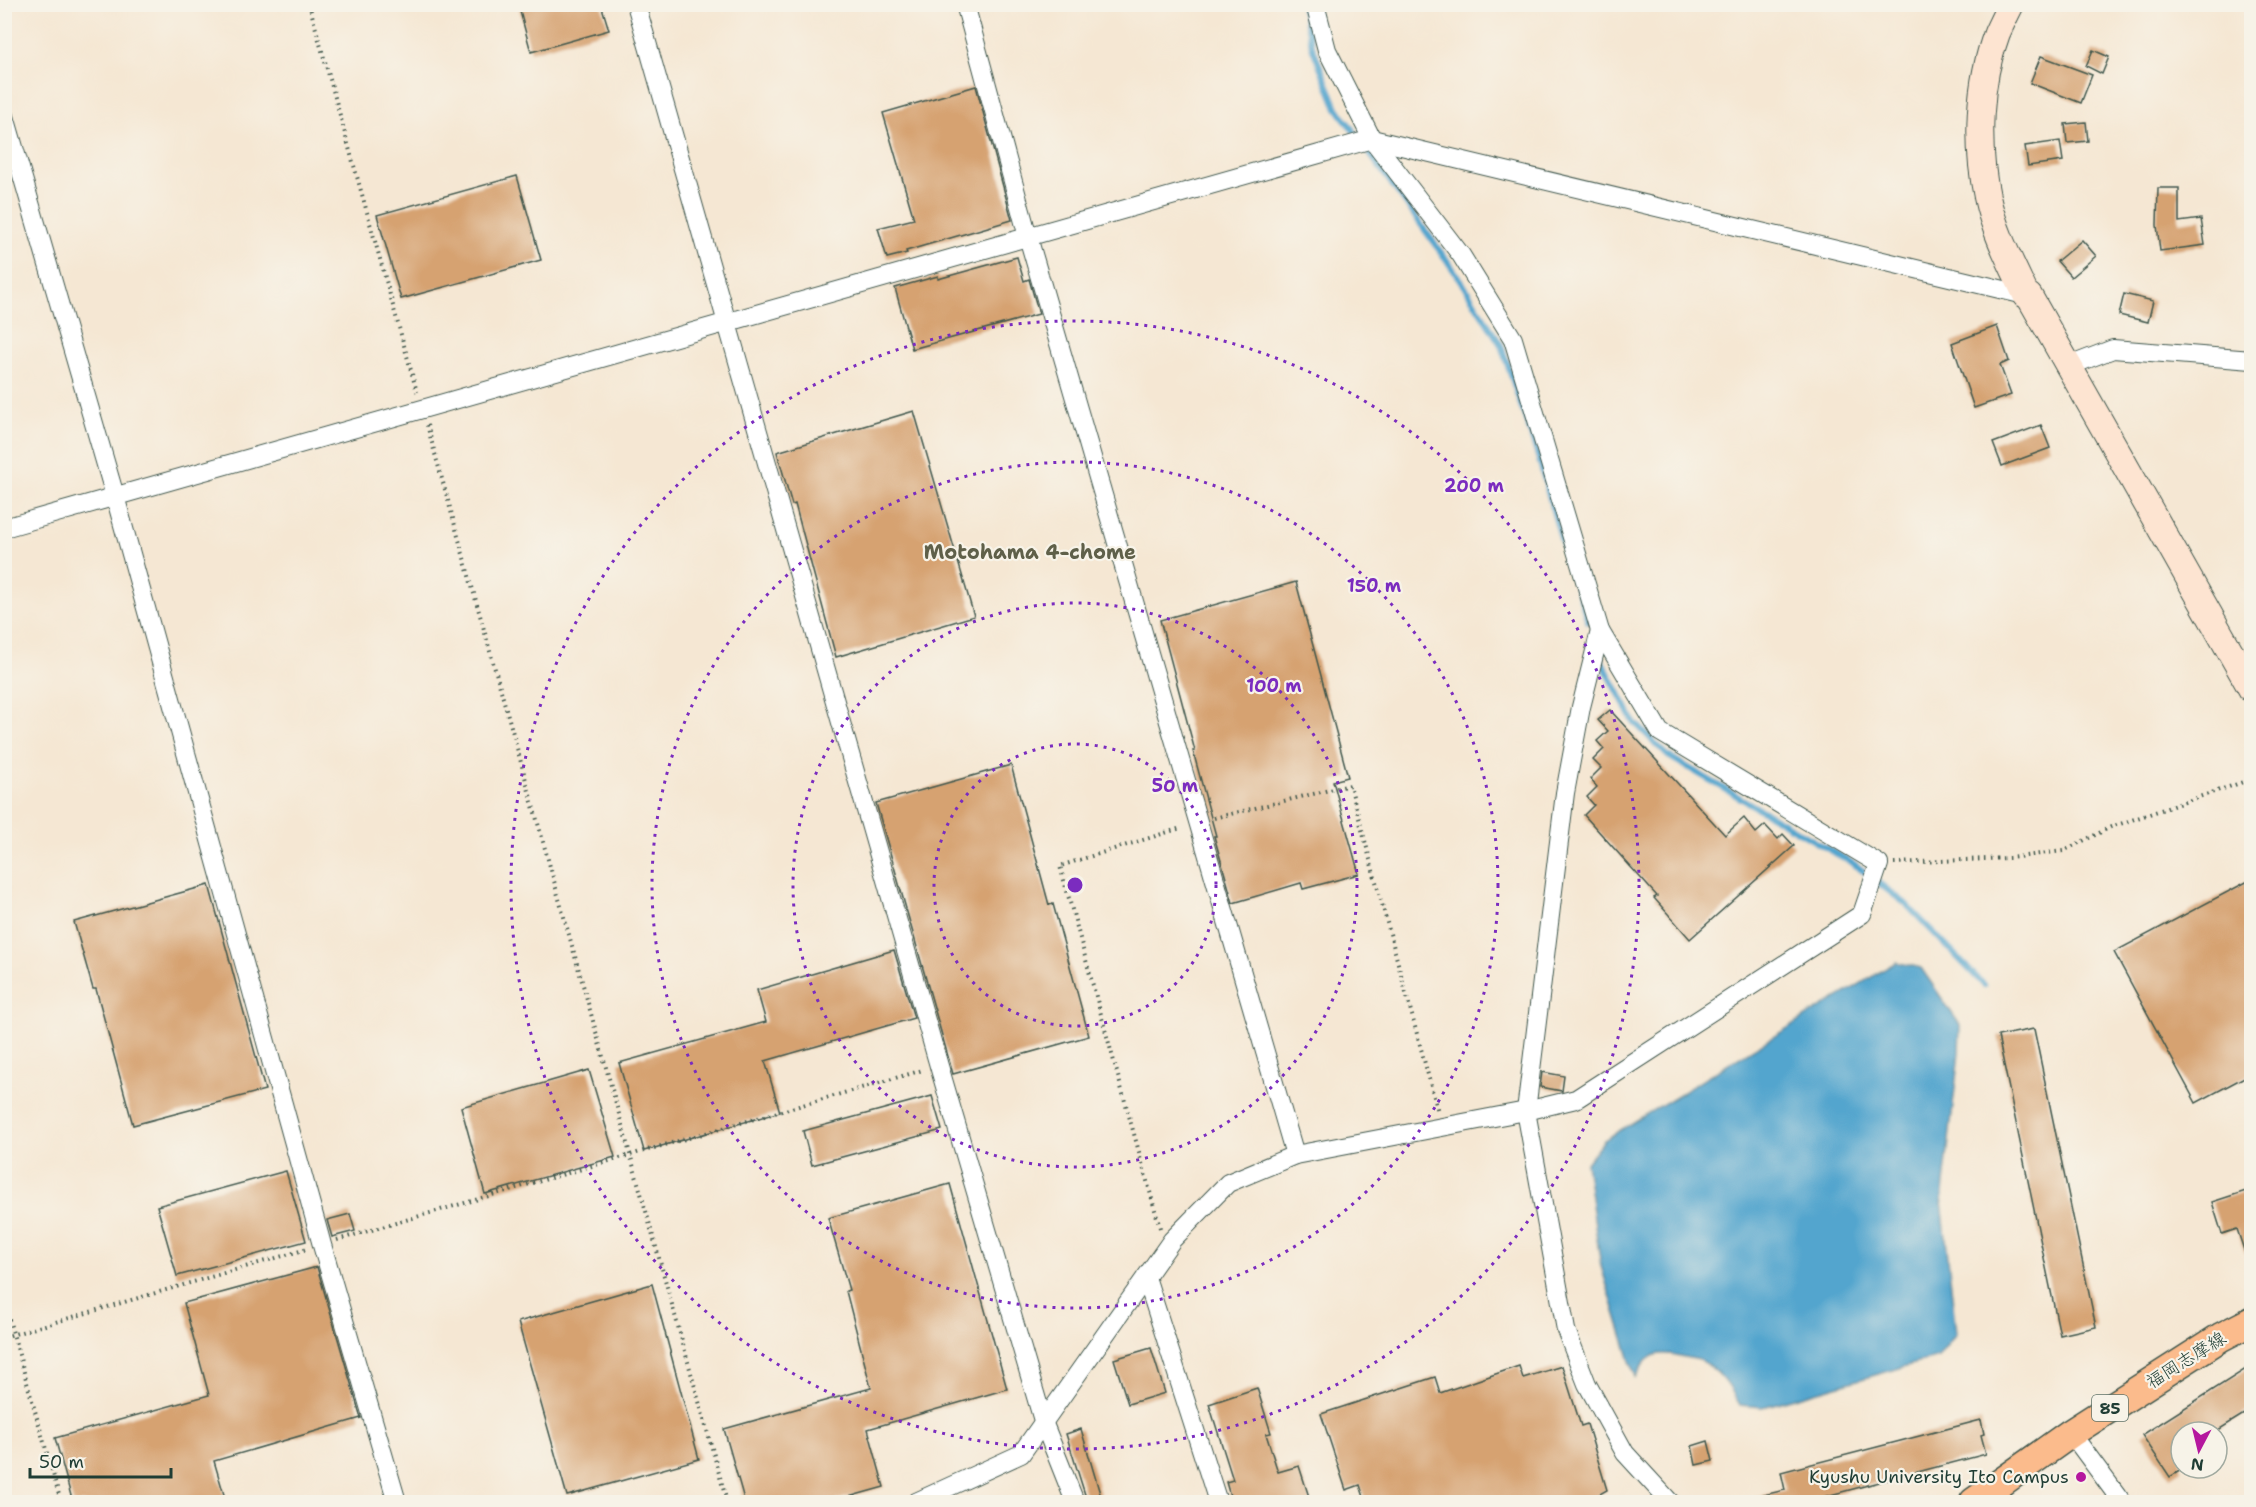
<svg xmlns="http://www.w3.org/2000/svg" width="2256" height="1507" font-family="'Shantell Sans','Klee One',sans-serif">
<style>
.water{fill:#53a5ce;stroke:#397181;stroke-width:1.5}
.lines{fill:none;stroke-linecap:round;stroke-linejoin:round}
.stream{stroke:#53a5ce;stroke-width:6}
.building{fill:#d6a271}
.street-casing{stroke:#3f564c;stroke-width:20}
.secondary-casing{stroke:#3f564c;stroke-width:28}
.primary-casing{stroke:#3f564c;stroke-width:31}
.path{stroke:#3f564c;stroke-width:4;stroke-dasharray:1.5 4.5;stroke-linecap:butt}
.street{stroke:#fff;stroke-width:18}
.secondary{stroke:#fde4d1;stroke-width:26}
.primary{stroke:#fbbb8c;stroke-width:28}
.ring{fill:none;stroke:#7b2cbf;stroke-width:3;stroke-dasharray:3 6}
.poi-dot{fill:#b5179e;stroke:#f7f3e8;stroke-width:2}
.labels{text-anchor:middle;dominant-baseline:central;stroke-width:4.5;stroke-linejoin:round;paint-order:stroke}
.shield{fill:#f7f3e8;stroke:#60746a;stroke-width:1.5}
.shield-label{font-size:16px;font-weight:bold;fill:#1f3d34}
.street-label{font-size:18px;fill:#1f3d34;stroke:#f7f3e8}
.poi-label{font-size:18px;fill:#1f3d34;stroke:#f7f3e8;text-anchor:end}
.neighbourhood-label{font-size:20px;font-weight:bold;fill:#5f6049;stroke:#f7f3e8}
.centre{fill:#7b2cbf;stroke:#f7f3e8;stroke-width:3}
.ring-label{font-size:18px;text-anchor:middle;font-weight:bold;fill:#7b2cbf;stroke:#f7f3e8;stroke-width:4.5;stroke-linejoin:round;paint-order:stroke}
</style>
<rect width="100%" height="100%" fill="#f7f3e8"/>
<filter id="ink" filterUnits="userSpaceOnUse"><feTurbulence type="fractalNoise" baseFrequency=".0167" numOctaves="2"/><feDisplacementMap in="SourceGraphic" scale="12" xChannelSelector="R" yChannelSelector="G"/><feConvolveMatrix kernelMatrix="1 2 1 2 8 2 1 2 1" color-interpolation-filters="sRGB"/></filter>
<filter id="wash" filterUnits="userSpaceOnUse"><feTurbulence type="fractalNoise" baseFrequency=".008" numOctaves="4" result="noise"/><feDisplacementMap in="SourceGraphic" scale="24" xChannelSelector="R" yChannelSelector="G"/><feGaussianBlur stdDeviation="1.35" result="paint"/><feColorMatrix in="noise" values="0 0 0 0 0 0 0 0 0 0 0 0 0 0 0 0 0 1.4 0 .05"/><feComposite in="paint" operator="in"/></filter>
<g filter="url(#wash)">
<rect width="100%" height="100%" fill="#f5e7d3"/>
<path class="water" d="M1896 962 1921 968 1960 1025 1959 1053 1942 1201 1956 1334 1938 1357 1763 1407 1740 1405C1730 1387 1719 1369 1699 1360 1693 1358 1686 1358 1680 1356 1655 1350 1647 1355 1635 1377L1601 1266 1586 1163 1604 1140Z"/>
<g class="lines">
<g class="stream">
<path d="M1302 4 1313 49 1337 108 1458 276 1501 345 1539 459 1561 539 1588 621"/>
<path d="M1599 656 1634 722 1668 756 1854 864 1906 904 1984 985"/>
</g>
</g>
<g id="blocks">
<g class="building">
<path d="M518 4H601L609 30 531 52Z"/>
<path d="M2093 50 2109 57 2102 74 2086 66Z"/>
<path d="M2041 56 2092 75 2081 103 2030 83Z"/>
<path d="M976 86 1012 220 906 251 907 253 887 258 878 228 914 219 883 113Z"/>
<path d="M2086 122 2088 141 2067 143 2065 124Z"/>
<path d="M2060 141 2063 161 2028 166 2025 146Z"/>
<path d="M517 176 541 260 401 299 377 215Z"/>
<path d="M2158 188H2179V222L2201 219 2205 245 2160 251 2157 225Z"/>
<path d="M2082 240 2096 256 2071 277 2057 261Z"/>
<path d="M1017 257 1024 281 1029 279 1039 314 912 349 895 288 938 276V279Z"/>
<path d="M2124 294 2153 301 2148 322 2119 315Z"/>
<path d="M1997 326 2009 361 2000 365 2011 395 1974 408 1952 343Z"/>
<path d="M914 411 974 616 836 657 795 504 792 505 777 452Z"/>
<path d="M2041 425 2050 448 2002 466 1993 443Z"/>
<path d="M1296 582 1348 777 1333 781 1359 874 1303 889 1301 883 1233 903 1214 836H1216L1193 751H1195L1160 620Z"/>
<path d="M1610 710 1725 835 1744 818 1756 833 1765 825 1778 839 1783 834 1794 846 1690 939 1654 898 1657 896 1584 815 1594 805 1587 797 1597 787 1590 779 1601 768 1593 760 1604 749 1597 741 1608 731 1598 720Z"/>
<path d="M1011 765 1049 905 1053 904 1089 1036 953 1074 876 803Z"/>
<path d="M2252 879V1073L2196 1103 2114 952Z"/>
<path d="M209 885 265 1090 133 1125 96 989H93L74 922Z"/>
<path d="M894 950 914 1018 765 1061 780 1112 644 1151 619 1063 766 1022 757 990Z"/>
<path d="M2034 1029 2096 1327 2060 1335 1998 1036Z"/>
<path d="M589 1070 615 1157 485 1194 461 1107Z"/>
<path d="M1542 1072 1564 1076 1562 1091 1540 1087Z"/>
<path d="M932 1096 942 1130 812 1165 803 1131Z"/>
<path d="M286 1171 306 1241 177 1276 157 1206Z"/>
<path d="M950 1184 1007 1389 868 1429 884 1487 827 1503H745L724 1429 871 1388 846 1291 849 1290 828 1218Z"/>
<path d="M2252 1189V1264L2249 1265 2237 1229 2222 1234 2212 1202Z"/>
<path d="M350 1214 355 1231 332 1237 327 1220Z"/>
<path d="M317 1267 361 1418 214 1461 225 1498 211 1503H73L55 1438 209 1395 184 1303Z"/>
<path d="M652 1284 699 1459 567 1496 518 1322Z"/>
<path d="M1151 1348 1165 1393 1128 1404 1114 1359Z"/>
<path d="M2252 1365V1409L2215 1432H2181V1470L2170 1477 2142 1435Z"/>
<path d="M1519 1366 1523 1378 1562 1366 1581 1426 1587 1424 1607 1490 1584 1503H1366L1360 1485 1346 1490 1321 1414 1435 1377 1440 1393Z"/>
<path d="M1257 1388 1271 1433 1266 1434 1278 1472 1299 1466 1311 1503H1232L1226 1482 1233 1480 1209 1404Z"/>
<path d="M1981 1420 1984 1434 1981 1435 1986 1454 1800 1503H1756L1755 1497 1785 1490 1781 1472Z"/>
<path d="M1081 1429 1101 1497 1087 1501 1066 1434Z"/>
<path d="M1708 1441 1713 1461 1696 1465 1692 1446Z"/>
</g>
</g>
</g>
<g filter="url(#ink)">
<use href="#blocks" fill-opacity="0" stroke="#3f564c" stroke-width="1.5"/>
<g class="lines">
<g class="street-casing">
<g id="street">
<path d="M636 4 939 1066 1044 1424 1075 1502"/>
<path d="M965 4 1028 237 1295 1155"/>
<path d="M4 113 115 496 322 1245 397 1502"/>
<path d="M2069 366 2113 349 2252 360"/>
<path d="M4 528 1372 139 2029 296"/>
<path d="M1600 631 1581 707 1565 793 1526 1111 1566 1330 1587 1384 1625 1453 1670 1502"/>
<path d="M1146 1277 1218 1502"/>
<path d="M2071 1433 2122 1502"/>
<path d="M916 1502 1021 1454 1172 1240 1228 1183 1295 1155 1526 1111 1576 1099 1862 914 1879 864 1660 732 1600 631 1513 339 1461 255 1372 139 1327 50 1315 4"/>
</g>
</g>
<g class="secondary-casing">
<path id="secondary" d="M2011 4C2006 14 2001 24 1997 33 1978 83 1976 145 1987 197 1994 231 2011 263 2026 295L2029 296 2252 690"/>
</g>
<g class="primary-casing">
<path id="primary" d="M1974 1502 2071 1433 2221 1337 2252 1321"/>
</g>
<g class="path">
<path d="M309 4 417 392"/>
<path d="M427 425 727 1502"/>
<path d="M1214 818 1350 785 1438 1112"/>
<path d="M1894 863 2010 858 2063 851 2111 827 2252 779"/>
<path d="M1160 1228 1060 866 1181 828"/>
<path d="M337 1240 923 1070"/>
<path d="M4 1302 61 1502"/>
<path d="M4 1337 307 1249"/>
</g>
<use href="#street" class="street"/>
<use href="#secondary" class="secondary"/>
<use href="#primary" class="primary"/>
</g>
</g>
<g class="ring">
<circle cx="1075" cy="885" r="141"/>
<circle cx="1075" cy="885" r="282"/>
<circle cx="1075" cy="885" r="423"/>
<circle cx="1075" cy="885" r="564"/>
</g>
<circle class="poi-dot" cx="2081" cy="1477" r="6"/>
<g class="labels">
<rect class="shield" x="2092" y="1395" width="36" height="26" rx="4.5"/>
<g class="shield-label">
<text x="2110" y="1408">85</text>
</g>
<g class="street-label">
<text transform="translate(2186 1360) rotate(-32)">福岡志摩線</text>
</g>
<g class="poi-label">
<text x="2069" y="1477">Kyushu University Ito Campus</text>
</g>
<g class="neighbourhood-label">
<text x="1030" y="552">Motohama 4-chome</text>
</g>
</g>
<circle cx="1075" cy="885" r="9" class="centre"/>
<g class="ring-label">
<text x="1474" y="492">200 m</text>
<text x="1374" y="592">150 m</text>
<text x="1274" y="692">100 m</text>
<text x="1175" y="792">50 m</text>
</g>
<rect width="2256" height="1507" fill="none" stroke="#f7f3e8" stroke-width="24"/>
<g transform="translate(2199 1450) rotate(187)"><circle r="28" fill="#f7f3e8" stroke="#a1aaa0" stroke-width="1.5"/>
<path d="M0-4.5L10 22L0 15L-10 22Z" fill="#b5179e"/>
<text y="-9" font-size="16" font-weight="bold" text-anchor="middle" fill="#1f3d34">N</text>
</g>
<path d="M30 1468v9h141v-9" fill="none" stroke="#1f3d34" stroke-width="3"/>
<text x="39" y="1468" font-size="18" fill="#1f3d34" stroke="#f7f3e8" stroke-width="4.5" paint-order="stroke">50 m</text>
</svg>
